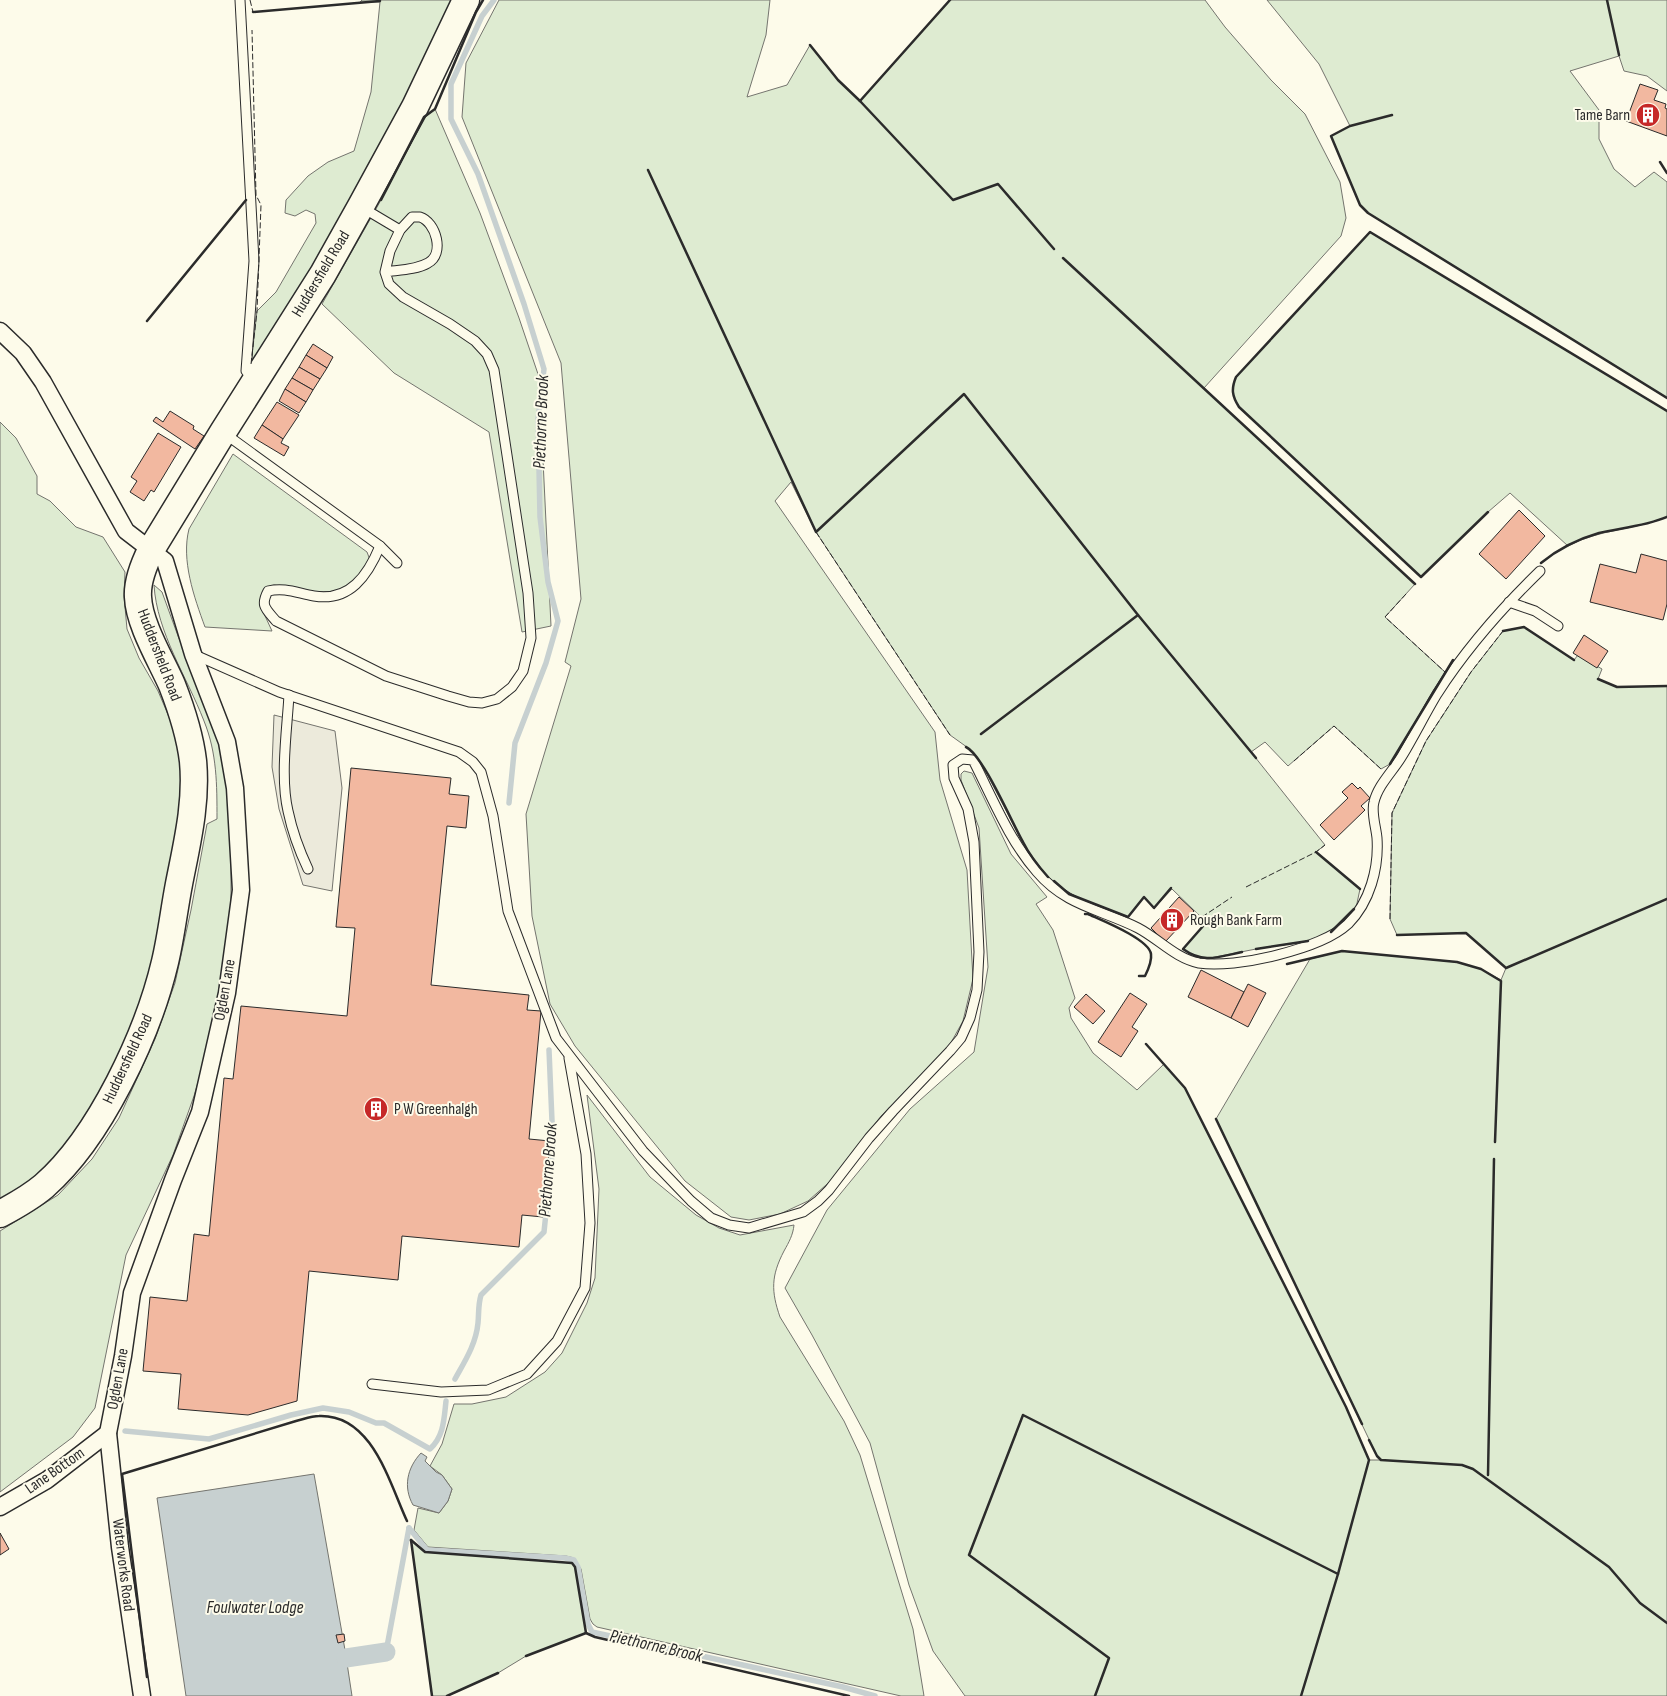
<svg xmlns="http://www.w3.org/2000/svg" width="1667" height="1696" font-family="'Sofia Sans Condensed',sans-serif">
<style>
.green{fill:#deebd1;stroke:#74746e}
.parking{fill:#eceadb;stroke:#74746e}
.water{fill:#c7d0d0;stroke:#74746e}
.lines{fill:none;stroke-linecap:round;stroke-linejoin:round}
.stream{stroke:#c7d0d0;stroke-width:5.5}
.canal{stroke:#c7d0d0;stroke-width:19}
.building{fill:#f2b8a0;stroke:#2b2b2b}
.lane-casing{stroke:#2b2b2b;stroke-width:11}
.street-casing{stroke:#2b2b2b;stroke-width:19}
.primary-casing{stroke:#2b2b2b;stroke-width:29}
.lane{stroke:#fdfbea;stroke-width:9}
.street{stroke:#fdfbea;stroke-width:16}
.primary{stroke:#fdfbea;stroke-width:26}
.fence{stroke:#2b2b2b;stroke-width:1;stroke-dasharray:6 2.5;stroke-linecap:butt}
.wall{stroke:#2b2b2b;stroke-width:2.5}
.labels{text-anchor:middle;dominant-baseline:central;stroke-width:4;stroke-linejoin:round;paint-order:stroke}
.poi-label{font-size:16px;fill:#2b2b2b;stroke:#fdfbea;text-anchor:start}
.street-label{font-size:16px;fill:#2b2b2b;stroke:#fdfbea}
.water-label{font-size:18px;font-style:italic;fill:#2b2b2b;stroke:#fdfbea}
</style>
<rect width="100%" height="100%" fill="#fdfbea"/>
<g class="green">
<path d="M362 0H453L400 116 318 265 251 364 257 311 276 292 316 223 315 214 306 210 295 216 285 213 286 200 308 176 328 162 354 151 371 92 380 2H360Z"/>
<path d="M499 0H770L766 35 747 97 787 85 810 45 838 80 860 101 950 0H1205L1225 27 1271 80 1305 114 1340 182 1346 218 1341 236 1204 388 1415 584 1385 617 1445 672 1390 764 1381 769 1334 726 1288 766 1265 742 1251 752 1325 845 1316 852 1360 889 1356 908 1327 934 1309 941 1256 949 1205 959 1192 956 1183 949 1204 925V920L1172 889 1154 908 1144 897 1128 917 1069 894 1046 875 1024 845 987 774 971 750 950 735 816 532 791 482 775 501 935 732 940 780 967 870 973 979 963 1021 948 1048 881 1116 835 1177 808 1201 780 1214 749 1220 731 1217 685 1181 575 1046 550 1004 532 916 526 814 571 666 565 662 581 599 561 363 462 117 466 63Z"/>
<path d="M1267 0H1667V91L1647 76 1624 71 1619 56 1570 71 1599 110V139L1614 169 1635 187 1654 172 1667 182V398L1368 213 1360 205 1331 136 1350 126 1319 64Z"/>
<path d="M435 109 480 213 519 318 539 377 551 626 522 632 489 432 394 373 322 304 381 200 424 118Z"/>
<path d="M1370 232 1667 411V517C1635 530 1599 529 1568 546L1510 493 1488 512 1421 577 1239 407C1232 396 1231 389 1236 377Z"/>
<path d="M0 422 16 438 37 476V494L50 501 76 527 103 537 125 572 124 596 127 629 139 658 158 691 178 738 184 765 183 843 131 1041 67 1153 0 1205Z"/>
<path d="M233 454 367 552 370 560C366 566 362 573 357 579 338 601 298 589 274 585L269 587 260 605 272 631 205 627C194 597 181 560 189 529Z"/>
<path d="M154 585 162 592 178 636 213 720 224 751 231 807V929L222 985 208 1049 194 1096 173 1155 126 1255 95 1408 73 1437 0 1492V1231L58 1195 92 1159 119 1118 155 1039 175 983 191 910 207 824 217 819C217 785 217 753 204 721 187 677 157 633 154 585Z"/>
<path d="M1524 627 1574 660 1578 655 1602 669 1598 679 1617 687 1667 686V1696H965L933 1651 909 1585 870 1443 812 1335 785 1288 827 1210 910 1109 974 1052 988 967 979 828 961 780V774L964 771 972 773 1011 854 1047 897 1036 904 1053 930 1075 998 1069 1008 1071 1018 1093 1053 1137 1090 1164 1064 1185 1088 1346 1407 1369 1460H1381L1377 1456 1216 1119 1310 959 1342 951 1457 962 1481 969 1501 980 1506 968 1466 933 1397 935 1390 919 1392 813 1426 741 1471 672 1503 631Z"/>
<path d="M587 1095 650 1177 696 1215 719 1228 740 1235 794 1225C793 1235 789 1242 784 1251 771 1276 771 1291 780 1317L844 1421 860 1455 913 1629 924 1696H901L597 1627 593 1624 590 1619 581 1569 574 1558 566 1556 428 1547 414 1530 418 1508 439 1513 448 1501 452 1489 442 1475 430 1466 442 1444 454 1404H472L506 1397 545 1372 562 1353 587 1303 595 1278 599 1189Z"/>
<path d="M411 1540 425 1552 572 1563 575 1567 586 1633 526 1656 498 1673 447 1696H432Z"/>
</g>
<path class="parking" d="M274 715 335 731 342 788 332 891 303 885 279 809 272 767Z"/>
<g class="water">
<path d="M421 1453 427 1457 425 1461 436 1472 442 1475 452 1489 448 1501 439 1513 413 1505C403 1487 407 1468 421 1453Z"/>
<path d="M314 1474 345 1650 352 1696H186L157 1498Z"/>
</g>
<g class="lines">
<g class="stream">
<path d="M494 0 482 16 451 84V119L478 174 524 304 544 369 538 419 540 517 548 582 558 621 546 663 515 743 509 803"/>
<path d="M455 1379C465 1361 476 1344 478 1323 479 1313 478 1305 481 1295L544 1232 553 1145 549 1050"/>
<path d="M125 1431 209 1439 291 1415 323 1408 349 1412 376 1423H384L430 1449C444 1436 444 1419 446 1401"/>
<path d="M409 1528 427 1550 565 1558 574 1560 578 1567 588 1624 592 1632 843 1687 875 1696"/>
<path d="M386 1652 409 1528"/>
</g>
<path class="canal" d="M346 1658 386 1652"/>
</g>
<g class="building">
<path d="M1640 84 1658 90 1654 100 1666 104 1665 108 1667 109V136L1626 121Z"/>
<path d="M313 344 333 357 327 368 306 355Z"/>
<path d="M306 355 327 368 320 379 299 367Z"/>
<path d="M299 367 320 379 313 390 292 378Z"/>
<path d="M292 378 313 390 306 402 285 389Z"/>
<path d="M285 389 306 402 299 413 279 401Z"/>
<path d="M277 402 299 415 283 439 262 425Z"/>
<path d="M170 411 194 426 193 429 204 436 195 449 153 421 156 417 163 422Z"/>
<path d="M262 425 283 439 281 443 289 447 284 456 254 438Z"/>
<path d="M158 433 181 447 154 492 151 490 144 501 130 492 137 481 131 477Z"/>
<path d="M1519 510 1545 536 1506 579 1479 554Z"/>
<path d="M1641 554 1667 561V604L1663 620 1590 602 1600 564 1636 573Z"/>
<path d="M1584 635 1608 651 1597 668 1573 653Z"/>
<path d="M351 768 451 778 449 794 469 796 466 828 447 826 431 985 529 995 527 1010 541 1011 529 1139 550 1141 543 1217 522 1215 519 1247 402 1236 398 1280 309 1271 297 1401 248 1415 178 1409 181 1374 143 1371 150 1297 187 1301 194 1234 209 1236 224 1078 233 1079 241 1006 347 1016 355 928 336 927Z"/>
<path d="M1352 783 1358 789 1360 787 1370 798 1361 806 1365 810 1334 840 1320 825 1348 798 1342 792Z"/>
<path d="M1179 897 1194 911 1165 942 1151 928Z"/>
<path d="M1201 970 1244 992 1231 1018 1188 997Z"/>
<path d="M1248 984 1266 993 1248 1027 1231 1018Z"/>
<path d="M1130 993 1147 1004 1132 1027 1138 1031 1121 1057 1098 1042Z"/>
<path d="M1086 994 1105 1011 1093 1024 1074 1007Z"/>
<path d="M0 1533 9 1549 0 1555Z"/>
<path d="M344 1634 345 1641 338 1643 336 1635Z"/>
</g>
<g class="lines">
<g class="lane-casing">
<g id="lane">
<path d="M240 0 254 261 246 371 253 379"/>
<path d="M363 208 400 230"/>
<path d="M224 433 380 546 397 563"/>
<path d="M380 546C368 575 350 602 314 596 297 593 285 587 268 591 260 606 266 609 276 621L386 676 448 696 469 702 482 703 497 699 512 687 523 671 531 638 528 593 494 370 487 354 475 341 450 324 403 297 389 284 385 272 390 251 400 230 412 217C414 217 417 217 420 217 436 222 445 254 428 263 416 270 399 270 385 272"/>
<path d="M1509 602 1535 611 1558 626"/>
<path d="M193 654 279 692 459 752 473 762 481 772 493 816 508 911 556 1038 643 1151 691 1201 711 1218 729 1225 749 1228 803 1212 818 1201 829 1190 869 1138 893 1111 950 1051 961 1038 970 1018 977 990 979 952 974 842 968 809 954 778 953 765 962 759 973 760C992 797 1009 840 1037 872 1066 906 1100 909 1138 928 1159 939 1175 958 1199 963 1235 969 1321 949 1348 924 1370 902 1379 868 1377 838 1376 827 1371 812 1374 802 1378 785 1393 771 1402 756 1414 736 1425 714 1437 694 1466 649 1502 608 1540 571"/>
<path d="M289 695C287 730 280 777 288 811 292 830 299 850 308 869"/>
<path d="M372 1384 441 1392 488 1390 527 1374 557 1341 585 1288 590 1223 586 1154 569 1058"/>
</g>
</g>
<g class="street-casing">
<g id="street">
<path d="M0 331 23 353 43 382 126 531 165 561 193 654 227 742 235 788 241 890 227 993 200 1112 173 1180 132 1293 123 1356 108 1433 120 1547 142 1696"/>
<path d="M0 1507 47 1480 108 1433"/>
</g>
</g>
<g class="primary-casing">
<path id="primary" d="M0 1214C15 1206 31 1197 44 1186 100 1137 148 1034 165 962 171 937 174 910 179 884 187 843 197 803 193 761 190 736 181 708 172 685 161 660 139 624 138 597 137 582 144 564 151 550L223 432 323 274 361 206 415 107 466 0"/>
</g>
<use href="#lane" class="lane"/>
<use href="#street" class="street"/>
<use href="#primary" class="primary"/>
<g class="fence">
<path d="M250 0 253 12"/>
<path d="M251 364 257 311 261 205 256 195 252 30"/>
<path d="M816 532 950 735"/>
<path d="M1406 594 1385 617 1445 672"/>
<path d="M1294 761 1334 726 1381 769"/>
<path d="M1246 887 1316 852 1325 845"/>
<path d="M1202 917 1232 897"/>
<path d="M1390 919 1392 813 1426 741 1471 672 1503 631"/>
</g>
<g class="wall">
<path d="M1607 0 1619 55"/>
<path d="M253 12 380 1"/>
<path d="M810 45 838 80 860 101 953 200 998 184 1054 249"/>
<path d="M860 101 950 0"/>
<path d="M1392 115 1350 126 1331 136 1360 205 1368 213 1667 398"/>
<path d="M1660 162 1667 173"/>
<path d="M648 170 816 532 964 394 1138 615 981 734"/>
<path d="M381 200 424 117 435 109 476 12 483 0"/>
<path d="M1063 258 1415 584"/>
<path d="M147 321 246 200"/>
<path d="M1488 512 1421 577 1239 407C1232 396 1231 389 1236 377L1370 232 1667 411"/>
<path d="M1541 563C1558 549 1578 539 1599 533 1622 528 1646 526 1667 517"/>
<path d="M1138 615 1256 758"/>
<path d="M1503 631 1524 627 1574 660"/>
<path d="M1598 679 1617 687 1667 686"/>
<path d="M966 747C983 755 1012 823 1023 842 1029 854 1039 867 1048 877"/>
<path d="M1390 764 1453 660"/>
<path d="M1316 852 1360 889"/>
<path d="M1054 881 1069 894 1128 917 1144 897 1154 908 1171 888"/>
<path d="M1085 914H1088C1101 920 1149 939 1151 954 1152 961 1148 970 1145 976H1139"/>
<path d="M1202 917 1204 925 1183 949C1204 964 1218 957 1242 952"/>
<path d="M1331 932 1354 909"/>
<path d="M1397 935 1466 933 1506 968 1667 899"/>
<path d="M1256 949 1308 941"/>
<path d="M1287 964 1342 951 1457 962 1481 969 1501 981 1495 1142"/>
<path d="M1146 1044 1185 1088 1346 1407 1369 1460 1338 1574 1301 1696"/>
<path d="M1216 1119 1362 1424"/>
<path d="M1369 1440 1377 1456 1381 1460 1462 1465 1473 1469 1609 1567 1640 1603 1667 1623"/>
<path d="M1488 1475 1494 1159"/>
<path d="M411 1540 425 1552 572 1563 575 1567 586 1633"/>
<path d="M411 1540 432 1696"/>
<path d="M526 1656 586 1633 595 1637 849 1696"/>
<path d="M147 1677 122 1474 296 1421C304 1419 312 1416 319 1416 372 1414 389 1482 407 1521"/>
<path d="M447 1696 498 1673"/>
<path d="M1095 1696 1109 1658 969 1555 1023 1415 1338 1574"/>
</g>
</g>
<defs>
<g id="building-disc" transform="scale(1.25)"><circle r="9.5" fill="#c62828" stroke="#fdfbea"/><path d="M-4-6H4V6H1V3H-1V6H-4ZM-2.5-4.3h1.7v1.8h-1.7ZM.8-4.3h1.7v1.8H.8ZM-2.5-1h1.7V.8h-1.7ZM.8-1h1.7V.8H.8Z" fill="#fff"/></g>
</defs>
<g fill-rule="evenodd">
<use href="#building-disc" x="1648" y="115"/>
<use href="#building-disc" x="1172" y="920"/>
<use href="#building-disc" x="376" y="1109"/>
</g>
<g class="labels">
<g class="poi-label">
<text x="1630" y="115" text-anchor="end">Tame Barn</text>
<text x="1190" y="920">Rough Bank Farm</text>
<text x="394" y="1109">P W Greenhalgh</text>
</g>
<g class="street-label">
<text transform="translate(321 274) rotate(-59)">Huddersfield Road</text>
<text transform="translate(159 655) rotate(69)">Huddersfield Road</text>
<text transform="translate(225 990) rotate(-80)">Ogden Lane</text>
<text transform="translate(128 1059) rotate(-65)">Huddersfield Road</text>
<text transform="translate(118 1379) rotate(-80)">Ogden Lane</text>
<text transform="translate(55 1471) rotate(-35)">Lane Bottom</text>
<text transform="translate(123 1565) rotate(83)">Waterworks Road</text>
</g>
<g class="water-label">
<text transform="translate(541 422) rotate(-88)">Piethorne Brook</text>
<text transform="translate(548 1170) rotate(-86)">Piethorne Brook</text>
<text x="255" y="1607">Foulwater Lodge</text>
<text transform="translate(656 1646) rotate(13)">Piethorne Brook</text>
</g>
</g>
</svg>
